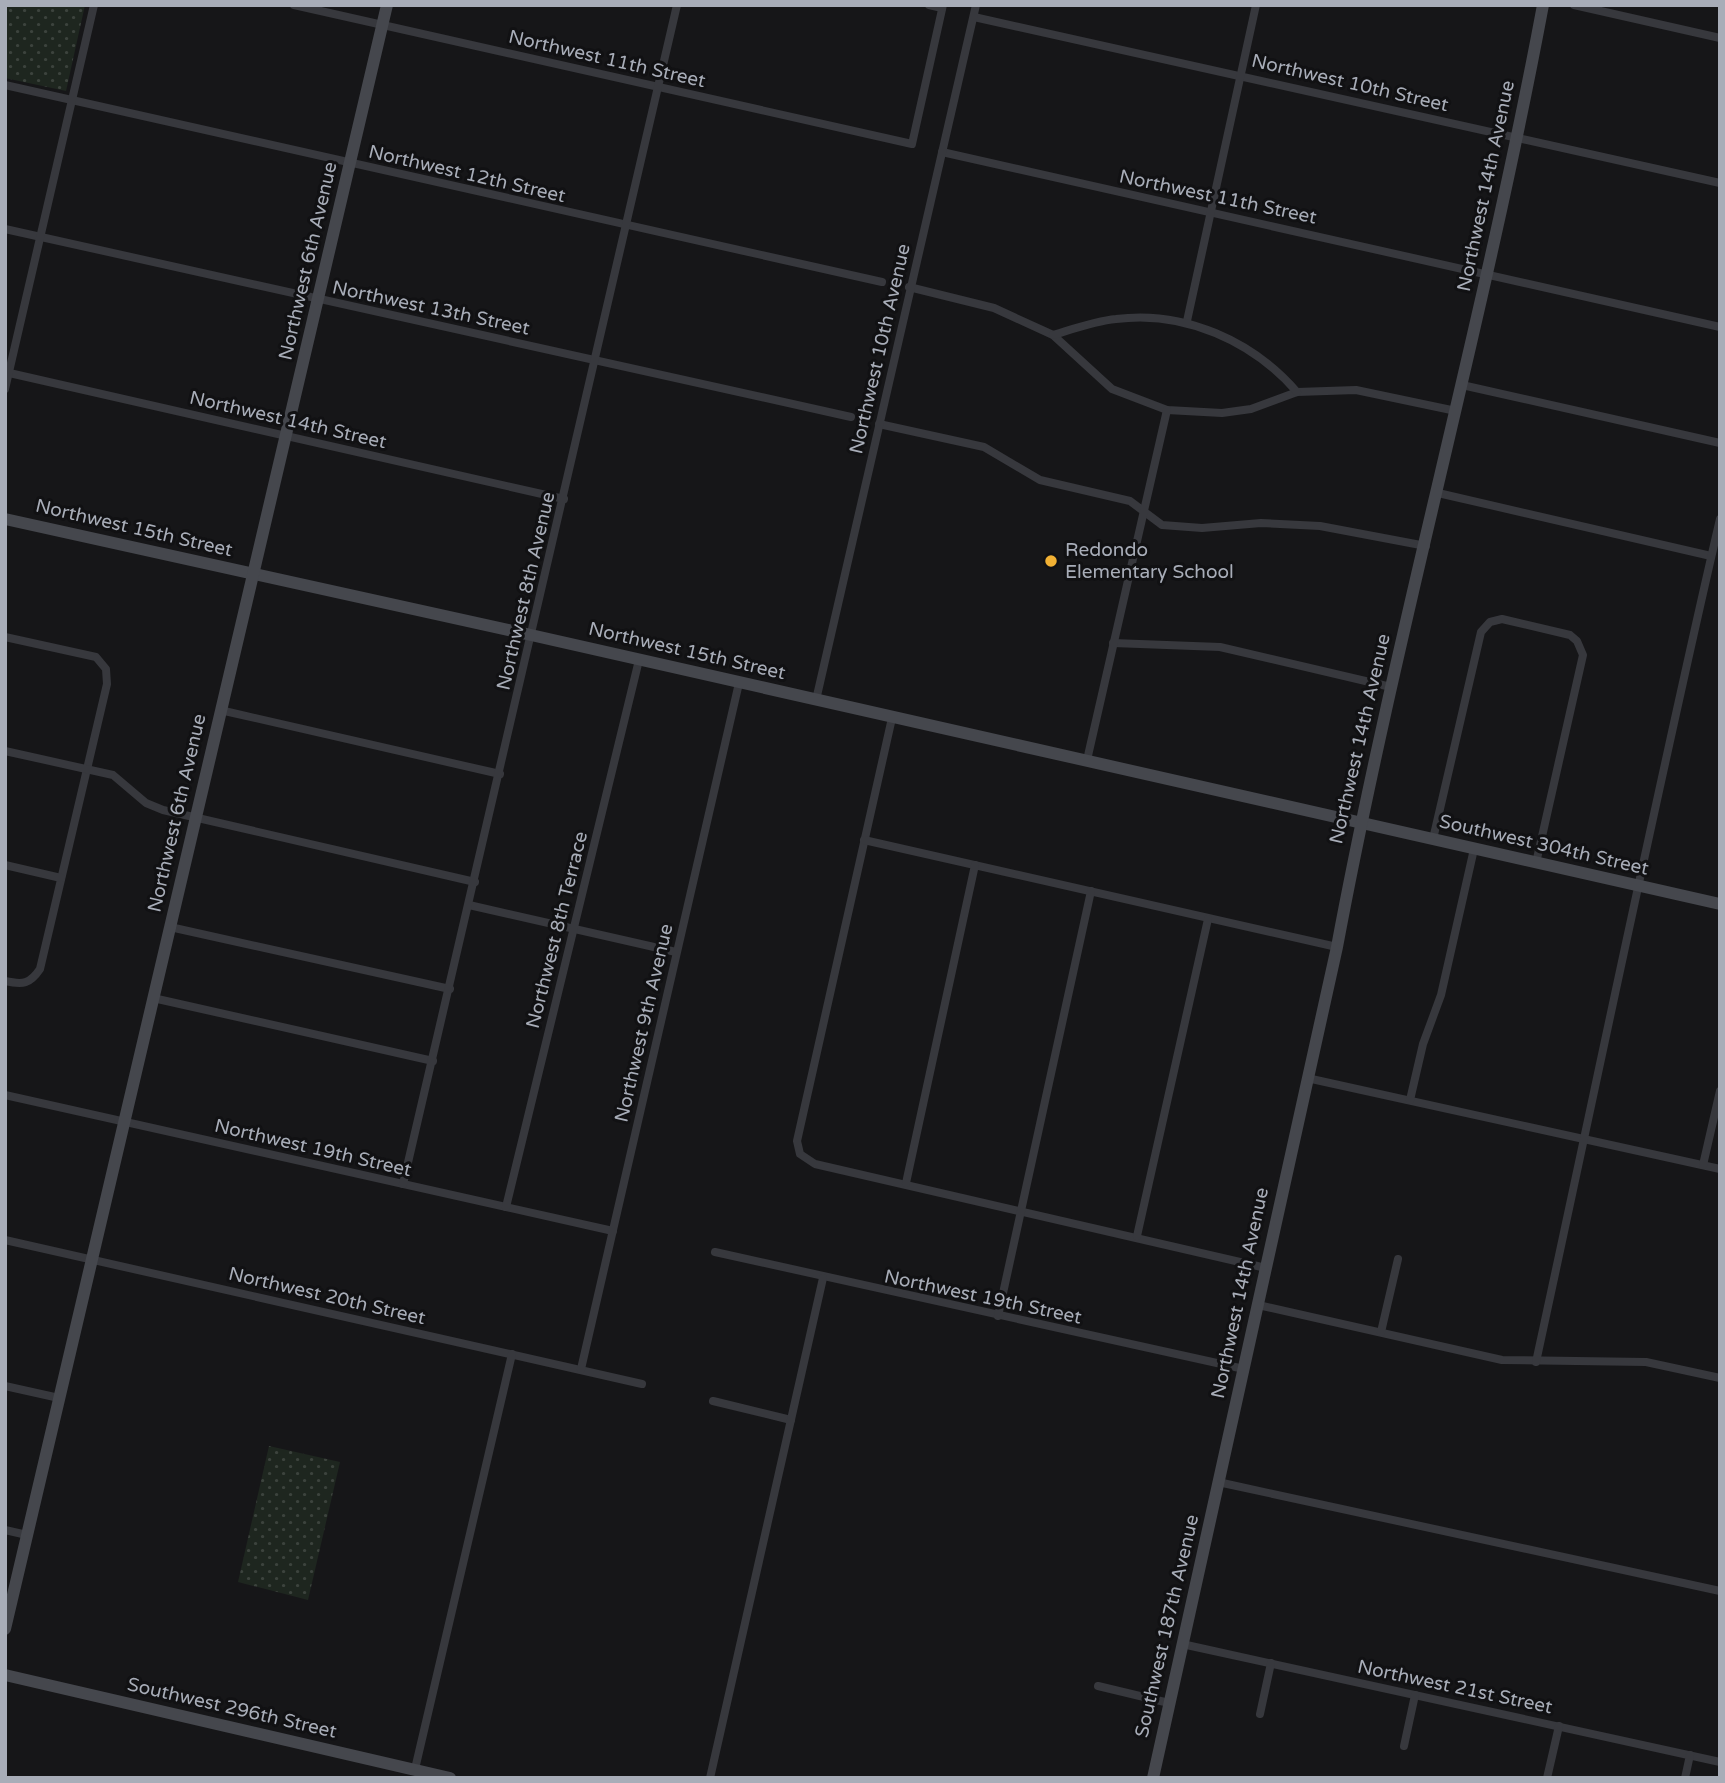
<svg xmlns="http://www.w3.org/2000/svg" width="1725" height="1783" font-family="'Varela Round',sans-serif">
<style>
.green{fill:url(#green-dots)}
.lines{fill:none;stroke-linecap:round;stroke-linejoin:round}
.street{stroke:#37383d;stroke-width:8}
.secondary{stroke:#45474d;stroke-width:12}
.poi-dot{fill:#f2b134;stroke:#111113;stroke-width:2.5}
.labels{text-anchor:middle;dominant-baseline:central;stroke-width:6;stroke-linejoin:round;paint-order:stroke}
.street-label{font-size:19px;fill:#a8adb8;stroke:#111113}
.poi-label{font-size:19px;fill:#a8adb8;stroke:#111113;text-anchor:start}
</style>
<defs>
<pattern id="green-dots" width="8" height="8" patternUnits="userSpaceOnUse" patternTransform="scale(1.75)"><rect width="8" height="8" fill="#1e261f"/><path d="M2 2h.1M6 6h.1" fill="none" stroke="#3c433d" stroke-width="1.8" stroke-linecap="round"/></pattern>
</defs>
<rect width="100%" height="100%" fill="#161618"/>
<g class="green">
<path d="M5 5H85L66 91 5 78Z"/>
<path d="M269 1446 340 1462 308 1600 238 1582Z"/>
</g>
<g class="lines">
<g class="street">
<path d="M294 5 912 144 943 5"/>
<path d="M929 5 942 8"/>
<path d="M1574 5 1720 38"/>
<path d="M974 17 1720 183"/>
<path d="M5 85 882 282"/>
<path d="M942 152 1720 327"/>
<path d="M5 229 851 417"/>
<path d="M909 287 994 308 1053 335 1112 389 1167 410 1222 413 1251 409 1297 392 1356 390 1456 411"/>
<path d="M1187 321 1256 5"/>
<path d="M1053 335C1073 329 1095 321 1116 319 1184 310 1253 341 1297 392"/>
<path d="M5 372 564 499"/>
<path d="M1462 385 1720 443"/>
<path d="M5 389 94 5"/>
<path d="M879 424 984 447 1040 480 1130 501 1162 525 1202 528 1261 523 1320 526 1426 546"/>
<path d="M1438 493 1711 556"/>
<path d="M5 637 96 657 106 669 107 684 40 969C30 984 23 985 5 981"/>
<path d="M1113 643 1220 647 1391 687"/>
<path d="M816 700 976 5"/>
<path d="M220 710 500 774"/>
<path d="M892 718 797 1141 800 1154 815 1164 1266 1268"/>
<path d="M5 751 113 775 146 803 163 810 475 882"/>
<path d="M1087 760 1167 410"/>
<path d="M1433 839 1481 632 1490 622 1502 619 1570 635 1577 641 1583 655 1536 863"/>
<path d="M864 840 1337 947"/>
<path d="M5 865 61 878"/>
<path d="M469 905 676 952"/>
<path d="M170 927 450 989"/>
<path d="M153 998 433 1061"/>
<path d="M1307 1078 1720 1169"/>
<path d="M5 1095 613 1231"/>
<path d="M1410 1100 1423 1044 1441 995 1474 849"/>
<path d="M1703 1165 1720 1091"/>
<path d="M906 1183 975 865"/>
<path d="M403 1184 677 5"/>
<path d="M506 1207 639 660"/>
<path d="M1137 1236 1208 919"/>
<path d="M5 1240 642 1384"/>
<path d="M715 1252 1244 1369"/>
<path d="M1258 1305 1502 1360 1646 1362 1720 1378"/>
<path d="M998 1316 1091 891"/>
<path d="M1381 1332 1398 1259"/>
<path d="M1536 1362C1597 1081 1655 799 1720 519"/>
<path d="M581 1369 739 683"/>
<path d="M5 1386 59 1398"/>
<path d="M713 1401 791 1420"/>
<path d="M1218 1482 1720 1591"/>
<path d="M5 1530 27 1535"/>
<path d="M1182 1644 1720 1762"/>
<path d="M1098 1686 1169 1703"/>
<path d="M1260 1714 1271 1663"/>
<path d="M1404 1746 1415 1695"/>
<path d="M415 1769 512 1354"/>
<path d="M710 1778 823 1278"/>
<path d="M1547 1778 1559 1726"/>
<path d="M1685 1778 1690 1755"/>
</g>
<g class="secondary">
<path d="M5 519 531 635 1720 904"/>
<path d="M5 1629 387 5"/>
<path d="M5 1675 450 1778"/>
<path d="M1153 1778 1337 947C1396 631 1484 321 1543 5"/>
</g>
</g>
<circle class="poi-dot" cx="1051" cy="561" r="7"/>
<g class="labels">
<g class="street-label">
<text transform="translate(607 59) rotate(13)">Northwest 11th Street</text>
<text transform="translate(1350 83) rotate(13)">Northwest 10th Street</text>
<text transform="translate(467 174) rotate(13)">Northwest 12th Street</text>
<text transform="translate(1486 186) rotate(-78)">Northwest 14th Avenue</text>
<text transform="translate(1218 197) rotate(12)">Northwest 11th Street</text>
<text transform="translate(308 261) rotate(-77)">Northwest 6th Avenue</text>
<text transform="translate(431 308) rotate(12)">Northwest 13th Street</text>
<text transform="translate(880 349) rotate(-77)">Northwest 10th Avenue</text>
<text transform="translate(288 420) rotate(13)">Northwest 14th Street</text>
<text transform="translate(134 528) rotate(13)">Northwest 15th Street</text>
<text transform="translate(526 591) rotate(-77)">Northwest 8th Avenue</text>
<text transform="translate(687 651) rotate(13)">Northwest 15th Street</text>
<text transform="translate(1360 739) rotate(-77)">Northwest 14th Avenue</text>
<text transform="translate(177 813) rotate(-77)">Northwest 6th Avenue</text>
<text transform="translate(1544 845) rotate(13)">Southwest 304th Street</text>
<text transform="translate(557 930) rotate(-76)">Northwest 8th Terrace</text>
<text transform="translate(644 1023) rotate(-77)">Northwest 9th Avenue</text>
<text transform="translate(313 1148) rotate(13)">Northwest 19th Street</text>
<text transform="translate(1240 1293) rotate(-78)">Northwest 14th Avenue</text>
<text transform="translate(327 1296) rotate(13)">Northwest 20th Street</text>
<text transform="translate(983 1297) rotate(12)">Northwest 19th Street</text>
<text transform="translate(1167 1626) rotate(-77)">Southwest 187th Avenue</text>
<text transform="translate(1455 1687) rotate(12)">Northwest 21st Street</text>
<text transform="translate(232 1708) rotate(13)">Southwest 296th Street</text>
</g>
<g class="poi-label">
<text x="1065" y="550">Redondo<tspan x="1065" dy="22">Elementary School</tspan></text>
</g>
</g>
<rect width="1725" height="1783" fill="none" stroke="#a8adb8" stroke-width="14"/>
</svg>
